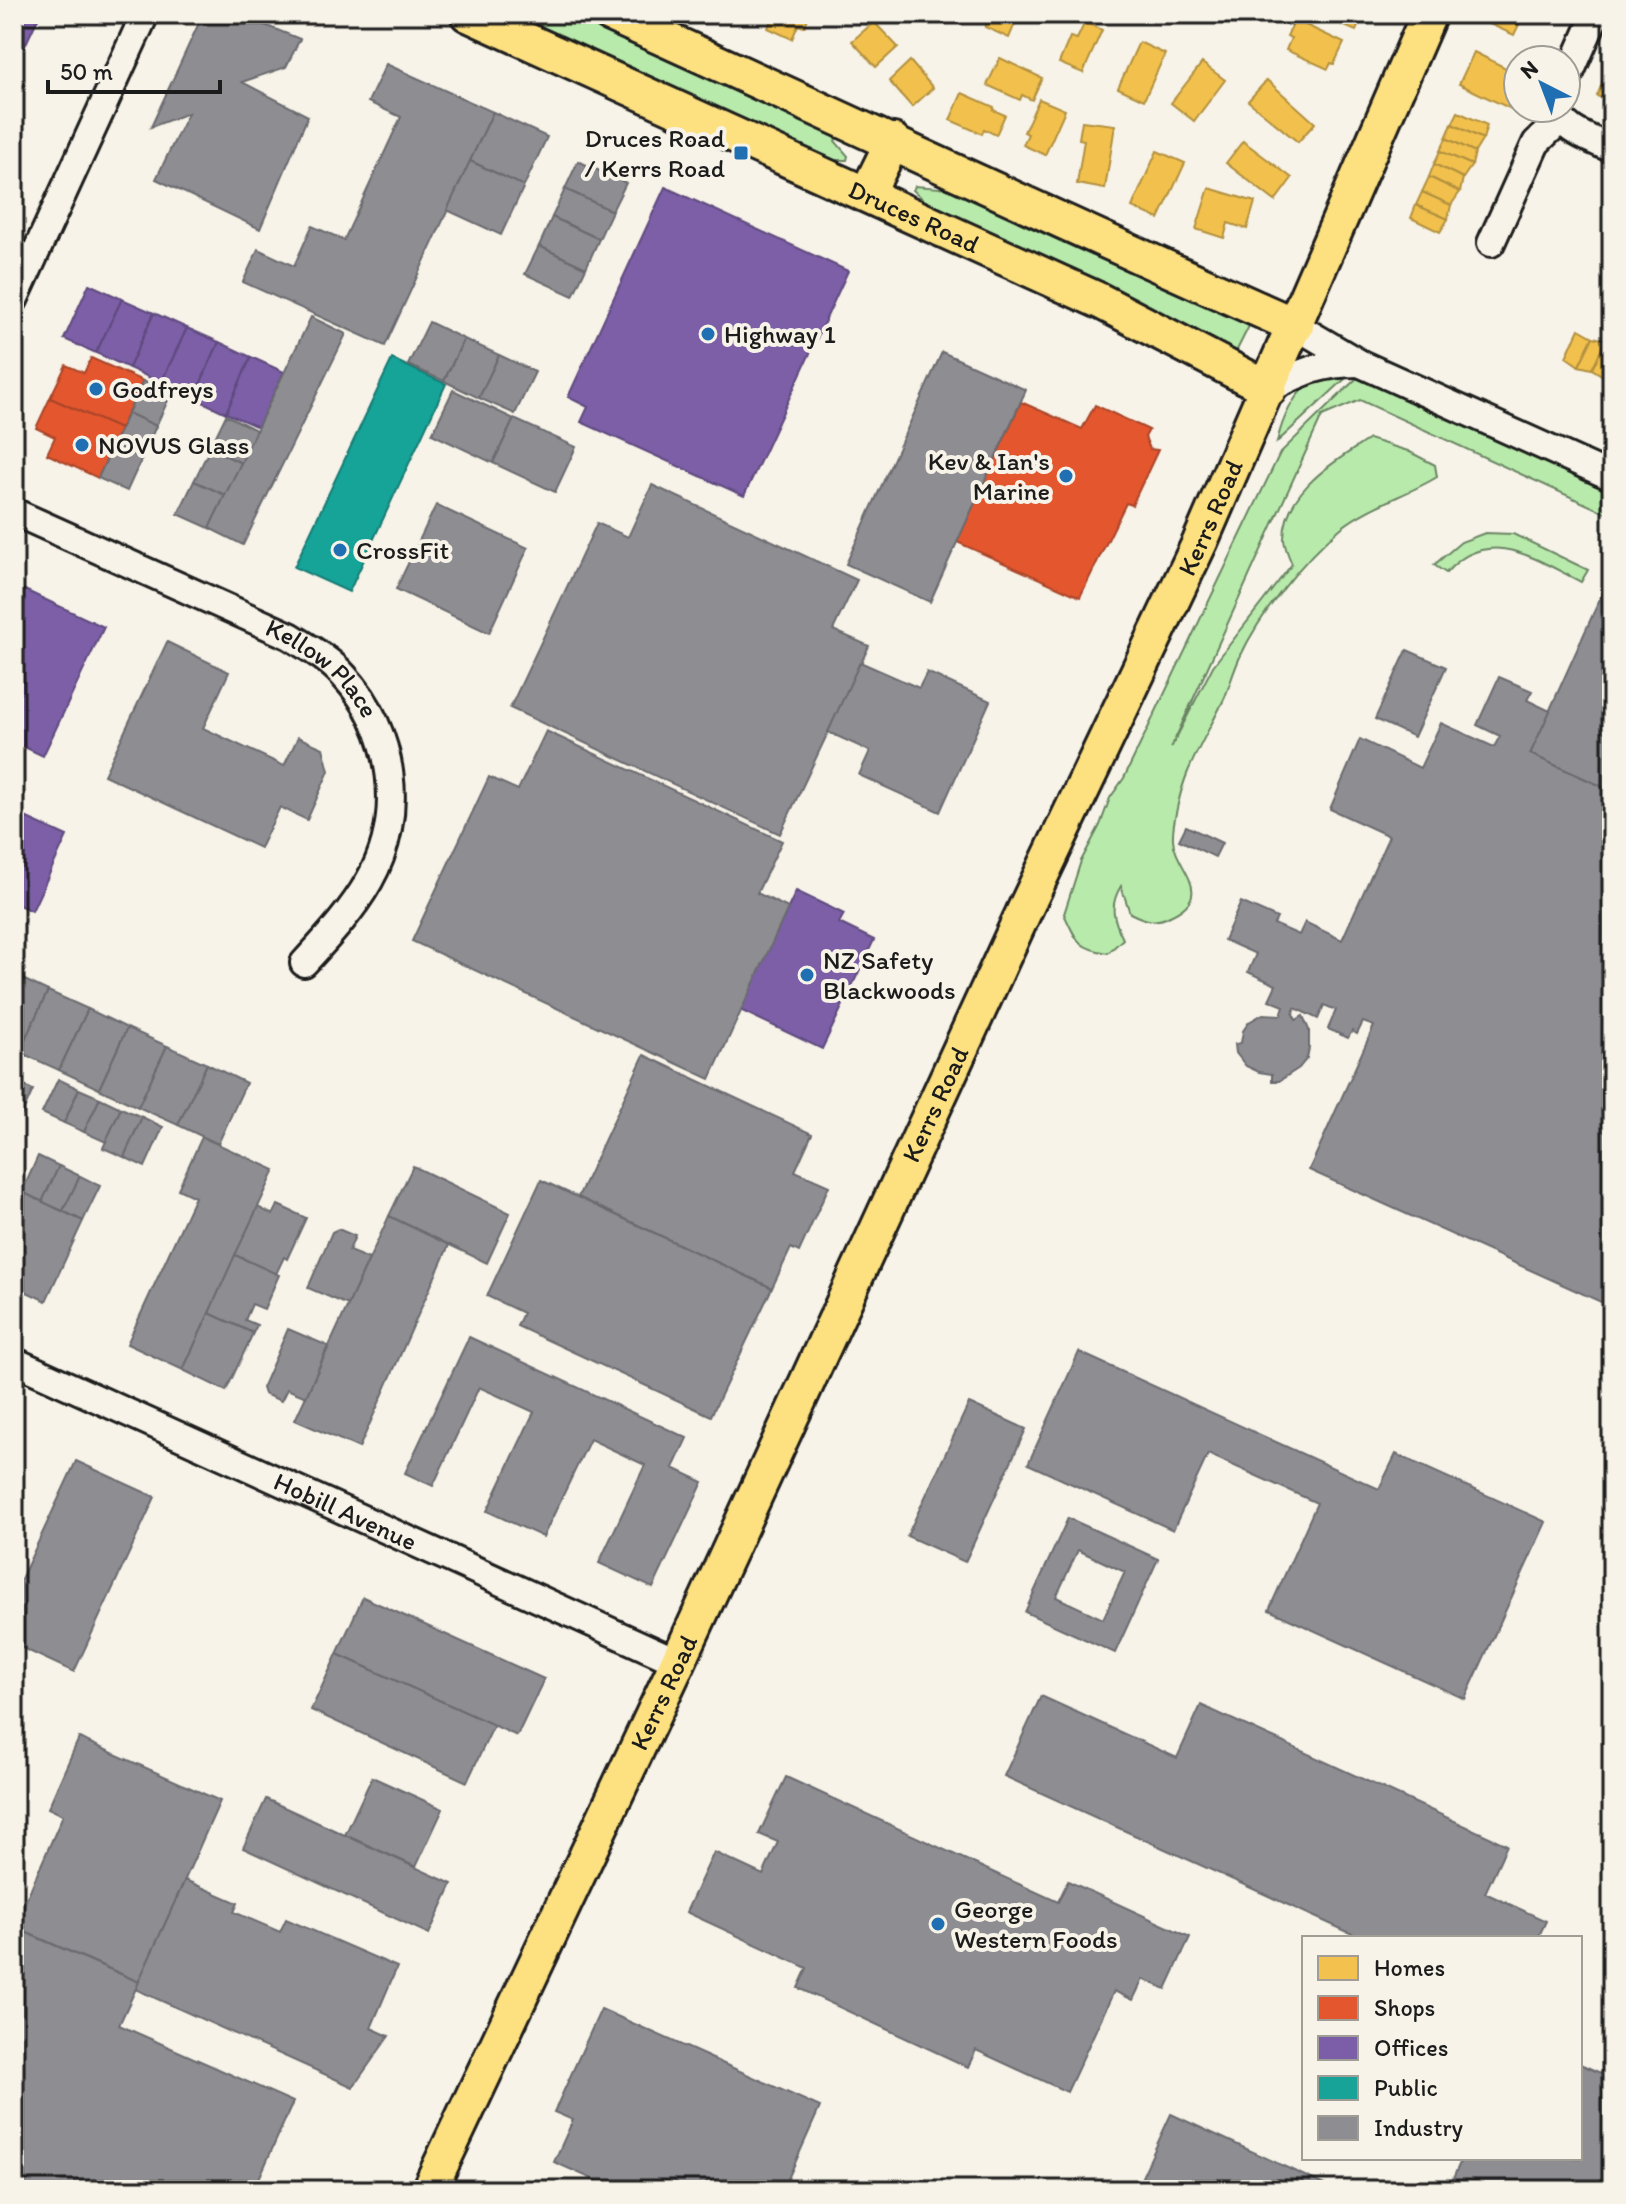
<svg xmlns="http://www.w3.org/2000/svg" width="1626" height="2204" font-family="Itim,sans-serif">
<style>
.green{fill:#b8ebab;stroke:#6a8464;stroke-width:2}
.homes{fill:#f2c14e;stroke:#b2903f;stroke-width:2}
.shops{fill:#e4572e;stroke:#a84529;stroke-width:2}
.offices{fill:#7b5ea7;stroke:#5e4a7d;stroke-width:2}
.public{fill:#17a398;stroke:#187a73;stroke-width:2}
.industry{fill:#8d8d92;stroke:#6b6b6f;stroke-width:2;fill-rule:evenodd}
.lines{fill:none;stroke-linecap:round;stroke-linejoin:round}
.minor-casing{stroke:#1c1c1c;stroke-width:32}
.major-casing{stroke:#1c1c1c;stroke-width:40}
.minor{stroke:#f7f3e8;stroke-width:26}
.major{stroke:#fde080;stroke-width:34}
.poi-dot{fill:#1f6fb2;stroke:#f7f3e8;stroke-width:3}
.labels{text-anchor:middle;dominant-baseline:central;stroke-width:8;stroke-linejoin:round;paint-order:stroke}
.poi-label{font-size:26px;fill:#1c1c1c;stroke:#f7f3e8;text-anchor:start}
.street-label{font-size:26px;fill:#1c1c1c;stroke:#f7f3e8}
</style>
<rect width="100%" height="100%" fill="#f7f3e8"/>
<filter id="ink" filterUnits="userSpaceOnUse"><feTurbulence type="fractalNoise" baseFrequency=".0125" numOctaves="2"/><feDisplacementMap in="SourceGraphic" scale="16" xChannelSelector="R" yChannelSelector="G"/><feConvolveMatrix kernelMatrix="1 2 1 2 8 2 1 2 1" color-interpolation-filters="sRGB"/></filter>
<g filter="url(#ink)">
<g class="green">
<path d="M495 14H572L838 136 835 141 848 156 847 160H829Z"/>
<path d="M943 182 1251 322 1236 352 931 213 933 208 913 190 915 186 940 188Z"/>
<path d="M1347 373 1346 378 1277 442C1282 420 1294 390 1316 379 1325 375 1338 375 1347 373Z"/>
<path d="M1358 377 1612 491V516L1360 400 1322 416 1171 748 1213 666 1292 564C1289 557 1285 548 1284 540 1283 491 1333 463 1369 439L1408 451 1435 465 1437 477C1406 496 1370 505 1341 528 1304 558 1260 614 1240 657 1234 670 1230 684 1225 697 1213 723 1198 747 1187 774 1181 789 1172 824 1173 839 1174 868 1218 894 1170 916 1155 924 1144 920 1130 913L1121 886C1109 905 1113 919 1123 939L1108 953C1077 948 1077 941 1064 914L1081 861 1100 825 1110 798 1124 778 1280 453Z"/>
<path d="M1485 533 1513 534 1588 570 1581 582C1537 560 1488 524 1446 573L1434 565 1461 542Z"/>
</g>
<g class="homes">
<path d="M774 14H810L804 27 798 25 792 39 768 28Z"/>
<path d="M991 14H1019L1009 38 985 27Z"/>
<path d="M1316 14H1363L1356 31Z"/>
<path d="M1487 14H1518L1523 16 1514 35 1483 21Z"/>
<path d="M1295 20 1344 43 1334 64 1331 63 1328 69 1286 50 1291 38 1287 36Z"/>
<path d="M874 22 898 47 876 67 852 41Z"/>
<path d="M1085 22 1102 30 1083 73 1059 63 1070 37 1077 39Z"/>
<path d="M1139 42 1165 54 1144 100 1118 88Z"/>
<path d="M1474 52 1518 74V99L1513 110 1459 84Z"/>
<path d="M1000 58 1042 78 1032 100 1022 95 1020 100 987 85Z"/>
<path d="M910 61 933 88 912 107 889 81Z"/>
<path d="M1202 63 1225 80 1194 121 1171 103Z"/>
<path d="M1267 80 1315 123 1298 142 1248 101Z"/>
<path d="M1603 81 1612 85V112L1604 109 1608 101 1597 96Z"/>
<path d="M962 93 994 107 993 110 1005 115 996 135 984 129 982 134 950 120Z"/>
<path d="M1039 99 1065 110 1045 155 1023 145 1028 134 1024 132Z"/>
<path d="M1458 112 1487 125 1483 139 1452 124Z"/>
<path d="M1082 121 1115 125 1105 189 1077 184 1084 140 1079 139Z"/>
<path d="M1452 124 1483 139 1475 152 1446 138Z"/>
<path d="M1446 138 1475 152 1472 165 1440 151Z"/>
<path d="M1243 141 1292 178 1275 201 1226 163Z"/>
<path d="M1157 151 1185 163 1159 219 1132 207Z"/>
<path d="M1440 151 1472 165 1463 178 1434 164Z"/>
<path d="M1434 164 1463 178 1460 192 1429 177Z"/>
<path d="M1429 177 1460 192 1451 205 1422 192Z"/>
<path d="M1209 188 1255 202 1247 229 1228 223 1224 238 1196 229Z"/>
<path d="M1422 192 1451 205 1448 219 1416 205Z"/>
<path d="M1416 205 1448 219 1440 232 1411 218Z"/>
<path d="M1579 329 1593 337 1579 366 1566 357Z"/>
<path d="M1593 337 1606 340 1592 369 1579 366Z"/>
<path d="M1606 340 1612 344V363L1605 377 1592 369Z"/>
</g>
<g class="shops">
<path d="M91 358 143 381 120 429 50 398 66 365 84 373Z"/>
<path d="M50 398 120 429 98 478 47 454 55 437 36 428Z"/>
<path d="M1021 402 1082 429 1095 405 1149 430 1145 437 1150 449 1158 450 1132 505 1126 503 1080 597 957 542Z"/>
</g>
<g class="offices">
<path d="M14 14H40L14 69Z"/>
<path d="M665 187 848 271 744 496 581 422 588 407 568 397Z"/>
<path d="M89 284 122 299 96 353 64 339Z"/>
<path d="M122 299 154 313 129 368 96 353Z"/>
<path d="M154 313 187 328 161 383 129 368Z"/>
<path d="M187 328 219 342 194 398 161 383Z"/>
<path d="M219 342 251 357 226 413 194 398Z"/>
<path d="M251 357 284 372 258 427 226 413Z"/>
<path d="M14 585 104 627 43 756 14 742Z"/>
<path d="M14 812 67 836 32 911 14 903Z"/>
<path d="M796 891 844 914 839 923 874 940 822 1049 740 1010Z"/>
</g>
<path class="public" d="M392 359 446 384 349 592 294 567Z"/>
<g class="industry">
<path d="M203 14H237L300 39 286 67 242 82 308 116 260 229 156 179 188 113 151 127Z"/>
<path d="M386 64 493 112 385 346 243 282 258 249 294 266 312 226 344 240 401 117 368 102Z"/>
<path d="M493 112 547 137 524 186 470 161Z"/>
<path d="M470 161 524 186 501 235 447 210Z"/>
<path d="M578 161 626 183 612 211 565 189Z"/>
<path d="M565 189 612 211 599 239 552 217Z"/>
<path d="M552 217 599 239 586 268 539 246Z"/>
<path d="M539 246 586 268 573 296 525 274Z"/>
<path d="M311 317 346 334 243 545 209 528Z"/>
<path d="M429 322 464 339 444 381 408 365Z"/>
<path d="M464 339 499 355 479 398 444 381Z"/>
<path d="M942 352 1026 390 930 602 846 564Z"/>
<path d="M499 355 535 372 515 414 479 398Z"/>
<path d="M143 381 171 394 156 426 128 413Z"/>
<path d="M453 390 514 419 493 463 432 434Z"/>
<path d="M128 413 156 426 142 458 113 446Z"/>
<path d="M226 415 256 430 241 463 210 448Z"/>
<path d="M514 419 576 447 555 492 493 463Z"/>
<path d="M113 446 142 458 127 491 98 478Z"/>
<path d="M210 448 241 463 225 495 194 481Z"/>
<path d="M194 481 225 495 209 528 178 514Z"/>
<path d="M652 485 857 580 833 630 869 646 780 834 510 708 597 523 628 537Z"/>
<path d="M436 505 528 548 489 633 396 589Z"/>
<path d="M1612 572V791L1530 754Z"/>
<path d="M167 642 229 672 203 728 284 766 298 737 323 748 329 771 307 820 280 807 260 848 104 775Z"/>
<path d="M1407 650 1446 667 1414 737 1375 719Z"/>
<path d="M860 662 919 688 927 672 990 701 940 812 859 775 870 751 828 732Z"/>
<path d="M1499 677 1532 691 1527 700 1550 711 1530 754 1612 791V1307L1309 1170 1374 1026 1363 1022 1357 1034 1352 1031 1348 1038 1328 1029 1336 1010 1324 1005 1318 1019 1295 1008 1293 1014 1296 1020 1303 1016 1309 1030V1048L1307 1058 1299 1068 1279 1081H1272V1074L1259 1072 1246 1066 1236 1053 1235 1044 1241 1043 1243 1031 1249 1022 1263 1014 1281 1015 1284 1006 1269 1000 1276 985 1248 972 1256 954 1224 940 1241 902 1277 918 1274 924 1299 935 1305 922 1342 940 1389 836 1330 809 1360 739 1420 768 1441 723 1494 747 1500 736 1477 725Z"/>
<path d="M546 731 782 841 757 893 788 908 710 1079 412 941 489 777 518 790Z"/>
<path d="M1186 826 1222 843 1215 857 1179 840Z"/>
<path d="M14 975 48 991 19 1052 14 1050Z"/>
<path d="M48 991 88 1009 59 1070 19 1052Z"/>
<path d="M88 1009 127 1028 99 1089 59 1070Z"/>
<path d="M127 1028 167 1046 138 1107 99 1089Z"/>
<path d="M167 1046 207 1064 178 1125 138 1107Z"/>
<path d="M644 1055 812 1134 795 1171 829 1186 799 1252 791 1248 772 1288 578 1197Z"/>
<path d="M207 1064 246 1083 218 1144 178 1125Z"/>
<path d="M58 1079 79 1089 64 1123 42 1113Z"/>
<path d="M14 1081 33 1090 14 1132Z"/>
<path d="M79 1089 100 1098 84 1132 64 1123Z"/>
<path d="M100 1098 121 1108 106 1142 84 1132Z"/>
<path d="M121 1108 142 1117 124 1157 103 1148Z"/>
<path d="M142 1117 163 1127 145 1167 124 1157Z"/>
<path d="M202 1137 275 1170 183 1370 127 1344 195 1197 178 1189Z"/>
<path d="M38 1156 59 1166 42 1202 22 1192Z"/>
<path d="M59 1166 80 1176 63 1211 42 1202Z"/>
<path d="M413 1166 510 1213 487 1263 389 1216Z"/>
<path d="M80 1176 100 1186 83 1221 63 1211Z"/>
<path d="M541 1180 772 1288 711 1416 517 1326 523 1313 487 1296Z"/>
<path d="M22 1192 83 1221 46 1301 14 1286V1208Z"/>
<path d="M278 1205 306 1218 287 1259 284 1257 276 1274 235 1255 258 1207 273 1215Z"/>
<path d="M389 1216 449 1245 359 1448 295 1420Z"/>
<path d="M338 1229 355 1236 349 1251 369 1259 348 1305 308 1288 332 1232Z"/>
<path d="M235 1255 279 1275 264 1309 252 1304 245 1320 257 1325 253 1333 209 1313Z"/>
<path d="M209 1313 253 1333 226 1391 183 1370Z"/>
<path d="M288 1329 328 1346 306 1397 287 1389 281 1401 264 1394 262 1388Z"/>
<path d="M469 1337 687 1438 673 1468 703 1482 653 1588 599 1563 645 1465 590 1439 543 1537 487 1511 534 1412 479 1387 433 1486 405 1473Z"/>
<path d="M1079 1352 1379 1489 1396 1454 1546 1522 1465 1699 1269 1610 1317 1503 1208 1454 1173 1530 1028 1464Z"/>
<path d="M969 1403 1026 1429 965 1562 907 1536Z"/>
<path d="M76 1461 155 1497 74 1672 14 1644V1594Z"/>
<path d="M1068 1518 1158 1559 1115 1653 1025 1612ZM1078 1550 1125 1572 1103 1619 1056 1597Z"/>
<path d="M363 1597 544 1679 517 1736 337 1654Z"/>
<path d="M337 1654 494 1725 467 1782 311 1710Z"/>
<path d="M1041 1696 1177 1758 1201 1705 1507 1845 1485 1893 1546 1921 1538 1938H1361L1004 1776Z"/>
<path d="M79 1738 220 1801 139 1982 14 1927 63 1815 48 1808Z"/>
<path d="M372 1777 443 1809 416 1867 345 1835Z"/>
<path d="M786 1777 1058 1902 1068 1881 1190 1937 1166 1989 1143 1979 1133 2000 1114 1991 1067 2092 976 2050 968 2067 798 1988 807 1968 686 1912 714 1852 763 1875 778 1842 759 1834Z"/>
<path d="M266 1799 452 1884 429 1934 243 1848Z"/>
<path d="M185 1880 238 1903 234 1912 280 1932 286 1919 397 1967 371 2028 389 2036 353 2087 135 1989Z"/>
<path d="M20 1930 139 1982 119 2025 293 2102 254 2190H14V1942Z"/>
<path d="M601 2009 820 2107 783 2190H617L554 2162 573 2120 554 2112Z"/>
<path d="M1580 2064 1612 2078V2190H1448L1462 2158H1580Z"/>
<path d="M1171 2114 1335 2190H1136Z"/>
</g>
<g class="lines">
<g class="minor-casing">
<g id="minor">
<path d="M1566 82 1596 14"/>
<path d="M1557 108C1561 131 1593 139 1612 149"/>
<path d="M1491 243 1536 143 1561 119"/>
<path d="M14 300 145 14"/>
<path d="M1296 326 1359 363 1612 477"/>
<path d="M1269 389C1301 372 1321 363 1359 363"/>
<path id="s1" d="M14 512 290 636C309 648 329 659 344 676 395 731 406 816 369 881 352 911 328 937 304 963"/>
<path id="s2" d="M14 1361 678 1662"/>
</g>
</g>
<g class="major-casing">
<g id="major">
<path id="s3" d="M468 14 1100 301 1269 389"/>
<path d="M610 14C839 117 1066 225 1296 326"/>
<path d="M867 194 893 141"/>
<path id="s4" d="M429 2190 678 1662 1026 907 1200 542 1429 14"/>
</g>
</g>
<use href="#minor" class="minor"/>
<use href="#major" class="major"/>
</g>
</g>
<g class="poi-dot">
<rect x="733" y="145" width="16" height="16" rx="4"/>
<circle cx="708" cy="334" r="8"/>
<circle cx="96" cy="389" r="8"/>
<circle cx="82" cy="445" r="8"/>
<circle cx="1066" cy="476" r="8"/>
<circle cx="340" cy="550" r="8"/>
<circle cx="807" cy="975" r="8"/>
<circle cx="938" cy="1924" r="8"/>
</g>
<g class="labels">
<g class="poi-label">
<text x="725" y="138" text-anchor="end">Druces Road<tspan x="725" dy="30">/ Kerrs Road</tspan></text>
<text x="724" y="334">Highway 1</text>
<text x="112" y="389">Godfreys</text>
<text x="98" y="445">NOVUS Glass</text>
<text x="1050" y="461" text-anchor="end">Kev &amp; Ian's<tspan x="1050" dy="30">Marine</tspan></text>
<text x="356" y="550">CrossFit</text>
<text x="823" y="960">NZ Safety<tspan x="823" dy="30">Blackwoods</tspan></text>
<text x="954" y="1909">George<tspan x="954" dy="30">Western Foods</tspan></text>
</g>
<g class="street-label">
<text stroke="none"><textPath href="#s3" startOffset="490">Druces Road</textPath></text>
<text stroke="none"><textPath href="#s4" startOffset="1846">Kerrs Road</textPath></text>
<text stroke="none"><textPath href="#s1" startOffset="348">Kellow Place</textPath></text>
<text stroke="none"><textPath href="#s4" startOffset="1198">Kerrs Road</textPath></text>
<text stroke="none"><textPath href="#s2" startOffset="364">Hobill Avenue</textPath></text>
<text stroke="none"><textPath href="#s4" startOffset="550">Kerrs Road</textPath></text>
</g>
</g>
<rect width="1626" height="2204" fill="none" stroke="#f7f3e8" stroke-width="48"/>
<rect x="24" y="24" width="1578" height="2156" fill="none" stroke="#1c1c1c" stroke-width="3" filter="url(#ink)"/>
<rect x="1302" y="1936" width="280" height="224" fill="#f7f3e8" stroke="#9f9d96" stroke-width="2"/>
<rect x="1318" y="1956" width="40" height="24" fill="#f2c14e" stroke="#9f9d96" stroke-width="2"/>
<text x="1374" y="1976" font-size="24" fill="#1c1c1c">Homes</text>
<rect x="1318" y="1996" width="40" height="24" fill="#e4572e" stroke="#9f9d96" stroke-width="2"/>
<text x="1374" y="2016" font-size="24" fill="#1c1c1c">Shops</text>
<rect x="1318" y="2036" width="40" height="24" fill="#7b5ea7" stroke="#9f9d96" stroke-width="2"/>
<text x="1374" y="2056" font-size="24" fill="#1c1c1c">Offices</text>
<rect x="1318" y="2076" width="40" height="24" fill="#17a398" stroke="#9f9d96" stroke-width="2"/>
<text x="1374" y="2096" font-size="24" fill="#1c1c1c">Public</text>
<rect x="1318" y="2116" width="40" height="24" fill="#8d8d92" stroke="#9f9d96" stroke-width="2"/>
<text x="1374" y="2136" font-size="24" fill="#1c1c1c">Industry</text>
<g transform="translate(1542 84) rotate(318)"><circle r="38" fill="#f7f3e8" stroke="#9f9d96" stroke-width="2"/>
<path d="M0-6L14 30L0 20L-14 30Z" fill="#1f6fb2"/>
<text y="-12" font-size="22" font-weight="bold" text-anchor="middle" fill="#1c1c1c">N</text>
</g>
<path d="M48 80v12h172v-12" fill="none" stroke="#1c1c1c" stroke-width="4"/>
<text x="60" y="80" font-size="24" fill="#1c1c1c" stroke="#f7f3e8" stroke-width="6" paint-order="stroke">50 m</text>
</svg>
